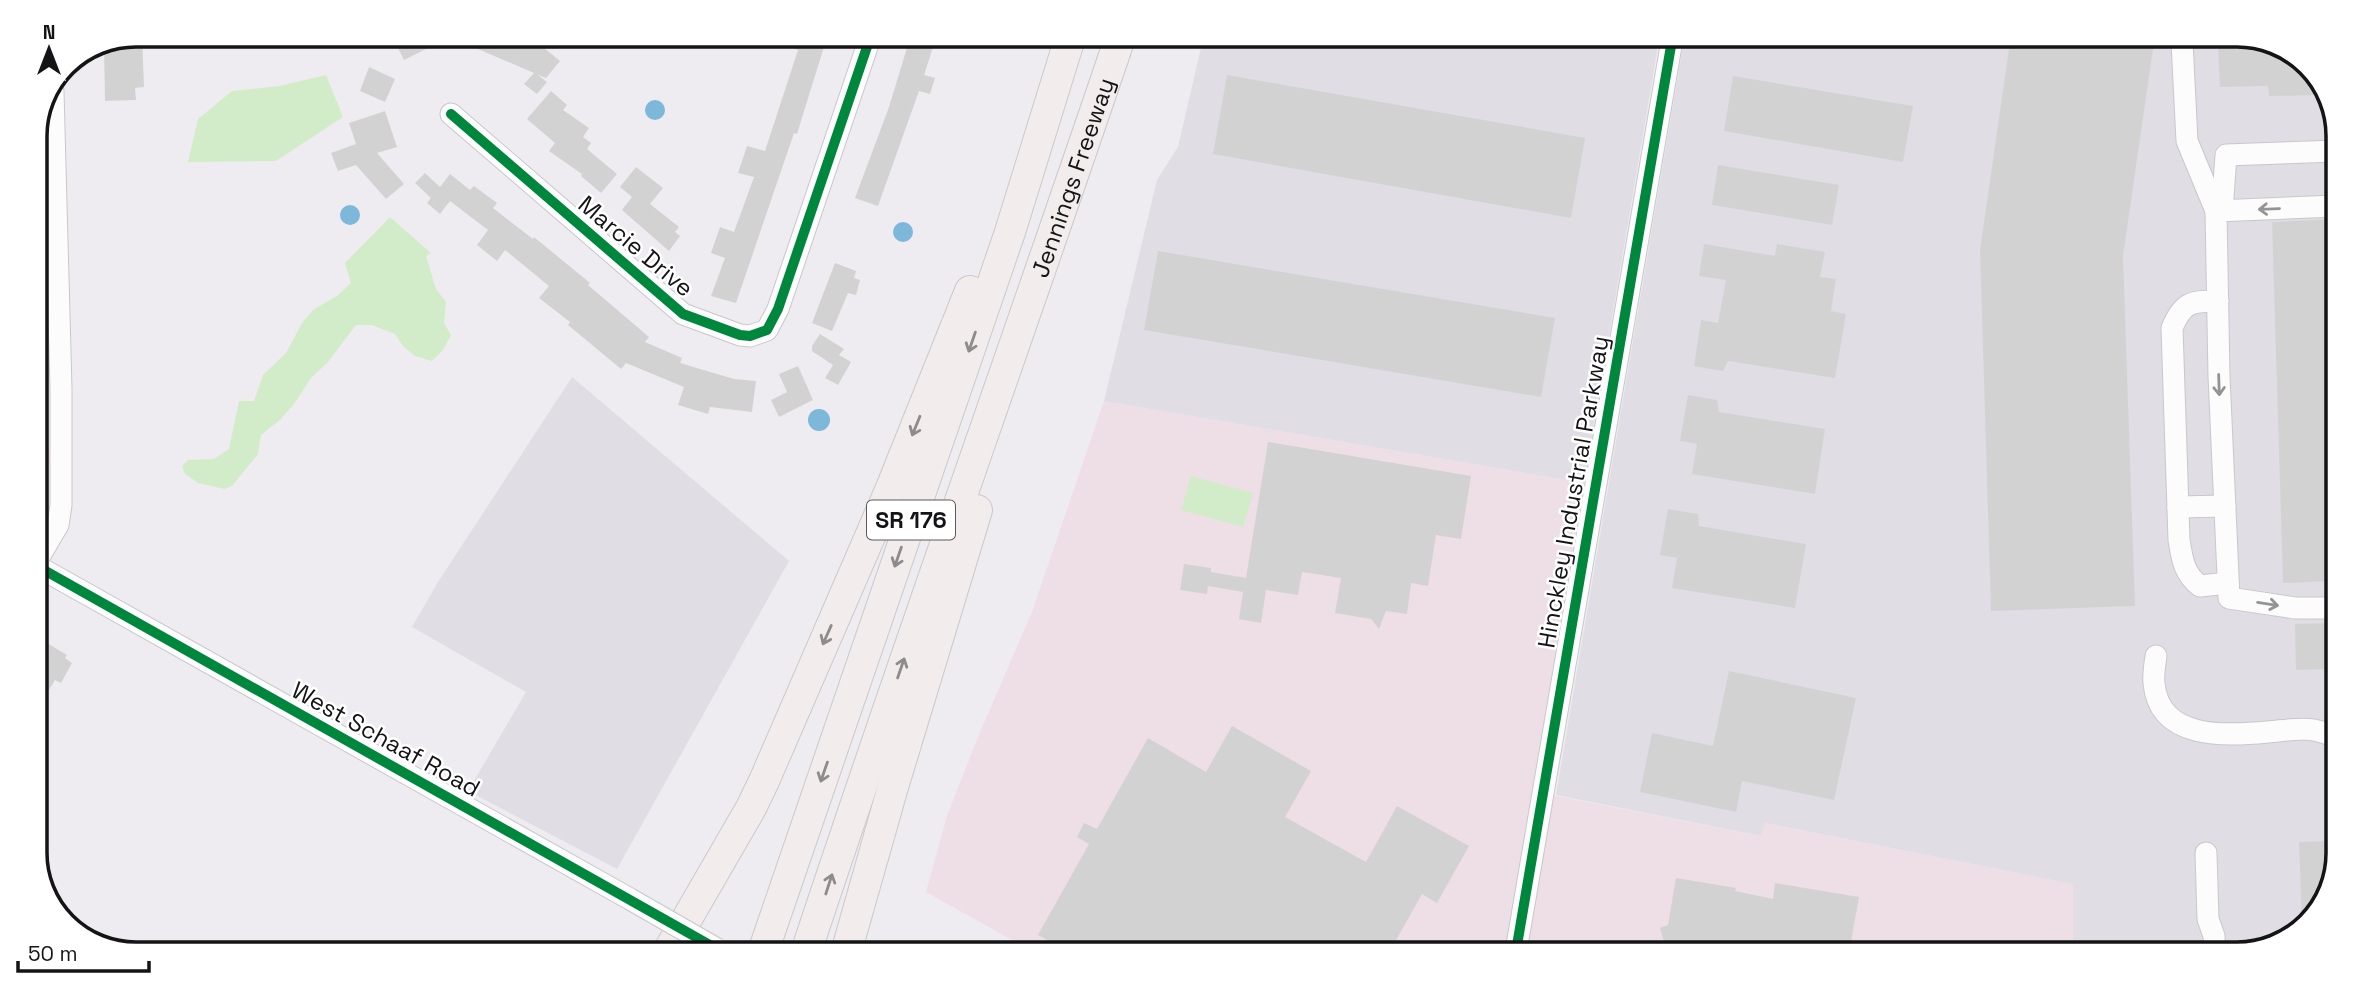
<svg xmlns="http://www.w3.org/2000/svg" width="2373" height="989" font-family="'Space Grotesk',sans-serif">
<style>
.commercial{fill:#eddfe5}
.built{fill:#e0dde5}
.green{fill:#d2ecc9}
.water{fill:#7db7da}
.building{fill:#d3d2d3}
.lines{fill:none;stroke-linecap:round;stroke-linejoin:round}
.minor-casing{stroke:#c8c8ca;stroke-width:23}
.highway-casing{stroke:#cac9cb;stroke-width:32}
.minor{stroke:#fcfcfd;stroke-width:21}
.highway{stroke:#f2ecec;stroke-width:30}
.minor-bridge-casing{stroke:#c8c8ca;stroke-width:23;stroke-linecap:butt}
.minor-bridge{stroke:#fcfcfd;stroke-width:21}
.cycleway-casing{stroke:#fff;stroke-width:15}
.cycleway{stroke:#00873e;stroke-width:10}
.oneway{stroke:#949495}
.oneway2{stroke:#8e8b8c}
.labels{text-anchor:middle;dominant-baseline:central;stroke-width:5;stroke-linejoin:round;paint-order:stroke}
.shield{fill:#fff;stroke:#5a5a5c;stroke-width:2}
.shield-label{font-size:23px;font-weight:bold;fill:#141416}
.street-label{font-size:24px;fill:#141416;stroke:#fff}
.rim{fill:none;stroke:#141416;stroke-width:3.5}
</style>
<rect width="100%" height="100%" fill="#eeecf0"/>
<g class="commercial">
<path d="M1104 401 1584 483 1532 791 1760 836 1764 823 2073 884V953L1030 950 926 892 947 816 978 737 1032 612Z"/>
<path d="M35 444 49 445 50 464 35 465Z"/>
</g>
<g class="built">
<path d="M1203 39 1659 40 1584 483 1104 401 1157 180 1178 147Z"/>
<path d="M1684 40 2275 43 2321 80 2338 130 2330 891 2293 937 2237 954 2073 953V884L1765 823 1761 836 1556 795Z"/>
<path d="M572 377 789 561 617 869 468 791 526 692 412 627 438 582Z"/>
</g>
<g class="green">
<path d="M326 75 343 117 276 161 188 162 198 119 232 91 279 86Z"/>
<path d="M390 217 431 253 426 256 436 289 446 302 444 323 451 335 443 350 432 361 415 356 403 346 395 334 372 325H356L328 362 311 378 294 404 280 420 261 435 258 454 232 486 224 489 198 483 185 474 182 466 188 460 214 459 229 449 239 401H254L263 375 286 353 302 323 313 310 338 295 351 283 345 263Z"/>
<path d="M1191 476 1253 493 1243 527 1181 510Z"/>
</g>
<g class="water">
<circle cx="655" cy="110" r="10"/>
<circle cx="350" cy="215" r="10"/>
<circle cx="903" cy="232" r="10"/>
<circle cx="819" cy="420" r="11"/>
</g>
<g class="building">
<path d="M137 35H142L144 87 135 88 136 100 105 101 104 48Z"/>
<path d="M392 36H511L535 47 538 43 560 61 546 78 538 75 547 82 537 94 524 84 534 73 450 37 404 60Z"/>
<path d="M769 37H827L797 134 794 133 736 303 711 296 725 258 711 253 720 227 734 232 754 177 738 173 747 146 765 151 798 50 768 39Z"/>
<path d="M910 38H936L924 75 935 78 930 94 919 91 878 206 855 198 889 107Z"/>
<path d="M2010 42H2154L2123 256 2135 606 1991 611 1980 250Z"/>
<path d="M2218 42 2275 43 2318 78 2319 95 2269 96 2268 86 2220 87Z"/>
<path d="M369 67 395 79 385 102 360 91Z"/>
<path d="M1227 75 1585 138 1571 218 1213 154Z"/>
<path d="M1733 76 1913 106 1903 162 1724 131Z"/>
<path d="M551 91 567 105 563 110 589 128 583 137 591 143 587 149 617 174 601 193 581 176 582 174 549 151 555 143 527 119Z"/>
<path d="M385 111 397 147 377 153 404 184 386 199 356 165 338 171 331 153 356 144 349 123Z"/>
<path d="M1718 165 1839 185 1832 225 1712 205Z"/>
<path d="M636 167 663 188 650 204 679 227 675 232 680 236 669 251 622 210 632 197 620 187Z"/>
<path d="M425 173 440 187 450 174 470 190 474 186 497 203 493 208 533 239 534 237 590 283 588 285 649 337 645 342 682 358 680 363 734 379 756 381 752 412 710 407 708 414 678 405 684 387 626 363 621 369 568 325 570 322 539 298 549 286 505 250 497 261 477 245 488 230 450 201 440 214 427 203 431 198 415 183Z"/>
<path d="M2337 219 2333 581 2283 583 2272 222Z"/>
<path d="M1704 244 1775 256 1777 244 1825 252 1820 277 1836 279 1831 311 1846 314 1835 378 1728 361 1723 371 1694 366 1701 320 1718 323 1726 280 1699 276Z"/>
<path d="M1158 251 1555 318 1541 397 1144 330Z"/>
<path d="M835 263 856 271 854 278 860 280 856 295 848 293 832 331 812 323Z"/>
<path d="M820 334 844 349 839 355 851 362 838 385 825 378 833 365 812 351V346Z"/>
<path d="M798 366 813 400 779 417 771 400 787 392 779 374Z"/>
<path d="M1688 395 1717 400 1719 412 1825 429 1815 494 1692 474 1697 444 1680 441Z"/>
<path d="M1268 442 1471 476 1461 539 1436 535 1428 586 1411 583 1407 614 1386 611 1379 629 1371 619 1335 613 1341 578 1302 572 1298 595 1266 590 1261 623 1239 619 1243 592 1208 586 1207 594 1180 590 1184 564 1211 568V572L1246 578Z"/>
<path d="M1668 509 1698 514 1699 526 1806 544 1795 608 1672 588 1677 558 1660 555Z"/>
<path d="M2333 623V669L2296 670 2295 624Z"/>
<path d="M45 642 67 655 65 658 72 663 61 683 55 680 35 713V659Z"/>
<path d="M1729 671 1856 698 1834 800 1742 781 1736 812 1640 792 1652 733 1713 746Z"/>
<path d="M1232 726 1311 771 1285 817 1366 862 1397 806 1469 846 1437 903 1422 894 1390 951 1065 950 1038 935 1089 844 1077 837 1084 823 1097 829 1148 738 1206 772Z"/>
<path d="M2331 841 2330 891 2302 925 2299 842Z"/>
<path d="M1676 878 1736 888 1735 891 1773 899 1775 883 1859 897 1849 953 1667 952 1660 928 1668 925Z"/>
</g>
<g class="lines">
<g class="minor-casing">
<g id="minor">
<path d="M2182 42 2187 141 2216 211"/>
<path d="M451 114 683 314 740 335 750 336 767 330 778 309 870 38"/>
<path d="M2222 211 2226 155 2338 151"/>
<path d="M2218 301C2191 301 2183 302 2172 328L2179 540C2182 559 2184 574 2200 586L2228 583"/>
<path d="M2178 507 2225 506"/>
<path d="M35 564 58 525 61 505V389L53 91"/>
<path d="M35 565 630 899"/>
<path d="M2333 608H2295L2229 598 2219 376 2216 211 2337 206"/>
<path d="M2156 656C2155 664 2153 674 2154 683 2159 740 2225 736 2268 732 2291 730 2311 725 2332 736"/>
<path d="M2206 853 2208 919 2214 936 2215 954"/>
<path d="M1516 951 1672 40"/>
</g>
</g>
<g class="highway-casing">
<g id="highway">
<path d="M670 948 751 808 764 781 891 488 970 291"/>
<path d="M764 949 1010 232 1070 38"/>
<path id="s1" d="M807 949C908 644 1017 342 1120 38"/>
<path d="M847 949 893 787 977 510"/>
</g>
</g>
<use href="#minor" class="minor"/>
<use href="#highway" class="highway"/>
<g class="minor-bridge-casing">
<path id="minor-bridge" d="M630 899 717 949"/>
</g>
<use href="#minor-bridge" class="minor-bridge"/>
<g class="cycleway-casing">
<g id="cycleway">
<path d="M451 114 683 314 740 335 750 336 767 330 778 309 870 38"/>
<path d="M35 565 717 949"/>
<path d="M1516 951 1672 40"/>
</g>
</g>
<use href="#cycleway" class="cycleway"/>
</g>
<defs><path id="oneway-shaft" d="M-6 0H5M1.5-3L5.5 0L1.5 3" fill="none" stroke-width="1.6" stroke-linecap="round" stroke-linejoin="round" transform="scale(1.75)"/></defs>
<g class="oneway">
<use href="#oneway-shaft" transform="translate(2269 209) rotate(178)"/>
<use href="#oneway-shaft" transform="translate(2219 385) rotate(88)"/>
<use href="#oneway-shaft" transform="translate(2268 604) rotate(9)"/>
</g>
<g class="oneway2">
<use href="#oneway-shaft" transform="translate(972 342) rotate(109)"/>
<use href="#oneway-shaft" transform="translate(916 426) rotate(112)"/>
<use href="#oneway-shaft" transform="translate(898 557) rotate(109)"/>
<use href="#oneway-shaft" transform="translate(827 635) rotate(114)"/>
<use href="#oneway-shaft" transform="translate(901 668) rotate(-71)"/>
<use href="#oneway-shaft" transform="translate(824 772) rotate(109)"/>
<use href="#oneway-shaft" transform="translate(829 884) rotate(-72)"/>
</g>
<g class="labels">
<rect class="shield" x="867" y="500.5" width="88" height="39" rx="5"/>
<g class="shield-label">
<text x="911" y="520">SR 176</text>
</g>
<g class="street-label">
<text stroke="none"><textPath href="#s1" startOffset="816">Jennings Freeway</textPath></text>
<text transform="translate(636 246) rotate(40)">Marcie Drive</text>
<text transform="translate(1573 492) rotate(-80)">Hinckley Industrial Parkway</text>
<text transform="translate(386 739) rotate(29)">West Schaaf Road</text>
</g>
</g>
<path d="M0 0H2373V989H0ZM136 47H2237A89 89 0 0 1 2326 136V853A89 89 0 0 1 2237 942H136A89 89 0 0 1 47 853V136A89 89 0 0 1 136 47Z" fill="#fff" fill-rule="evenodd"/>
<path class="rim" d="M136 47H2237A89 89 0 0 1 2326 136V853A89 89 0 0 1 2237 942H136A89 89 0 0 1 47 853V136A89 89 0 0 1 136 47Z"/>
<g transform="translate(49 49)" stroke="#ffffff" stroke-width="5" paint-order="stroke">
<path d="M0-5L12 26L0 18L-12 26Z" fill="#141416"/>
<text y="-10" font-size="19" font-weight="bold" text-anchor="middle" fill="#141416">N</text>
</g>
<path d="M18 961v10h131v-10" fill="none" stroke="#141416" stroke-width="3.5"/>
<text x="28" y="961" font-size="21" fill="#141416" stroke="#ffffff" stroke-width="5" paint-order="stroke">50 m</text>
</svg>
